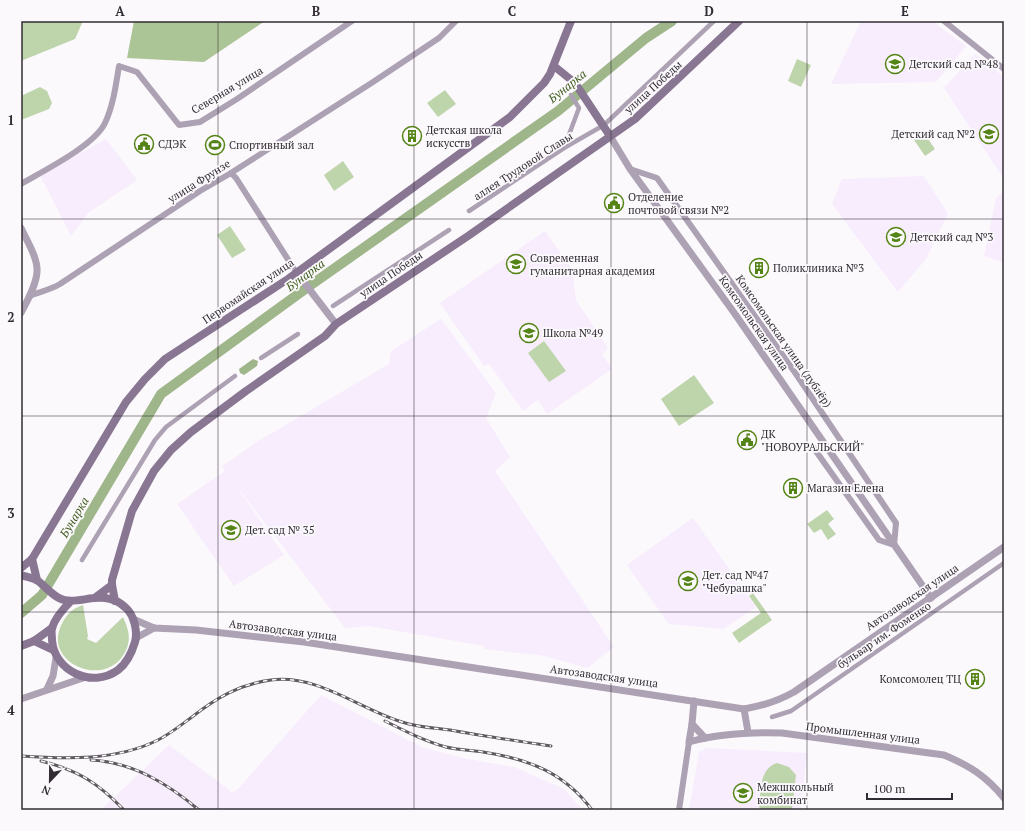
<svg xmlns="http://www.w3.org/2000/svg" width="1025" height="831" font-family="'PT Serif',serif">
<style>
.built{fill:#f7edfd}
.green{fill:#bed5ac}
.forest{fill:#acc597}
.water{fill:#9eb689}
.lines{fill:none;stroke-linecap:round;stroke-linejoin:round}
.river{stroke:#9eb689;stroke-width:10}
.pedestrian{stroke:#ada1b4;stroke-width:4.5}
.minor{stroke:#ada1b4;stroke-width:6}
.tertiary{stroke:#ada1b4;stroke-width:7}
.secondary{stroke:#887692;stroke-width:8}
.rail-casing{stroke:#5f5a60;stroke-width:3}
.rail{stroke:#fcf9fd;stroke-width:1.5;stroke-dasharray:4.5;stroke-linecap:butt}
.grid{fill:none;stroke:#312c33;stroke-width:1;stroke-opacity:0.55}
.labels{text-anchor:middle;dominant-baseline:central;stroke-width:3.5;stroke-linejoin:round;paint-order:stroke}
.poi-label{font-size:11px;fill:#312c33;stroke:#fcf9fd;text-anchor:start}
.street-label{font-size:11px;fill:#312c33;stroke:#fcf9fd}
.water-label{font-size:12px;font-style:italic;fill:#3f5d1d;stroke:#fcf9fd}
.neatline{fill:none;stroke:#312c33;stroke-width:1.5}
.grid-label{font-size:13px;text-anchor:middle;font-weight:bold;fill:#312c33}
</style>
<rect width="100%" height="100%" fill="#fcf9fd"/>
<g class="built">
<path d="M861 21H932L966 46 936 82 831 84Z"/>
<path d="M975 54 1004 77V179L944 88Z"/>
<path d="M106 139 137 180 88 213 71 236 40 175Z"/>
<path d="M924 176 948 214 926 259 898 292 832 204 842 179Z"/>
<path d="M1004 191V263L984 256 996 198Z"/>
<path d="M545 231 572 269 576 300 608 348 602 354 612 369 547 414 538 400 523 411 489 364 484 366 440 303Z"/>
<path d="M441 319 496 393 486 418 510 457 495 471 614 647 587 668 545 656 484 649V646L369 626 345 628 232 480 284 555 234 586 177 504 225 471 222 466 260 440 389 364 391 351Z"/>
<path d="M693 518 756 607 723 629 669 624 627 565Z"/>
<path d="M321 695 422 747 463 758 514 767 564 789 583 810H101L169 745 232 792 237 790Z"/>
<path d="M707 748 807 753 801 810H689L699 752Z"/>
</g>
<g class="green">
<path d="M21 21H83L75 39 21 61Z"/>
<path d="M797 59 811 65 801 87 788 81Z"/>
<path d="M40 87 47 91 52 103 49 109 21 120V96Z"/>
<path d="M445 90 456 104 438 117 427 103Z"/>
<path d="M922 130 935 149 925 156 912 137Z"/>
<path d="M343 161 354 177 334 191 324 175Z"/>
<path d="M230 226 246 250 232 258 217 235Z"/>
<path d="M544 341 566 371 549 382 528 353Z"/>
<path d="M694 375 714 403 679 426 661 399Z"/>
<path d="M827 510 834 519 828 524 836 534 828 540 821 529 814 533 807 524Z"/>
<path d="M753 593 772 620 739 643 732 633 761 613 749 596Z"/>
<path d="M83 605 88 636 87 639 96 643 123 617C129 630 132 641 124 654 104 688 46 664 60 628 65 616 71 609 83 605Z"/>
<path d="M777 763 789 767 796 775 792 810H759C761 794 758 769 777 763Z"/>
</g>
<path class="forest" d="M134 21H265L204 62 127 58Z"/>
<path class="water" d="M253 359 258 361 257 366 244 375 240 373 239 369Z"/>
<g class="lines">
<path class="river" d="M21 613 42 595 161 394 308 287 558 111 646 38 672 21"/>
<g class="pedestrian">
<path d="M564 148 579 108 571 95"/>
<path d="M469 211 564 148 604 125 714 21"/>
<path d="M333 306 449 230"/>
<path d="M261 358 298 334"/>
<path d="M82 560 155 440 166 427 235 376"/>
<path d="M772 717 791 711 1004 563"/>
</g>
<g class="minor">
<path d="M944 21 1004 69"/>
<path d="M630 169 657 178 796 374 896 523 894 545 879 540 813 447"/>
<path d="M231 173 236 178 296 272"/>
<path d="M21 184C43 171 94 146 105 123 113 106 116 85 119 66L137 72 179 125 200 122 237 99 352 21"/>
<path d="M29 296C39 292 50 290 60 284L200 191 231 173 373 82 439 38 456 21"/>
<path d="M679 810 689 742"/>
</g>
<g class="tertiary">
<path d="M610 136 630 169 735 314 931 598"/>
<path d="M21 228C27 241 38 258 37 272 36 286 27 301 21 313"/>
<path d="M296 272 336 324"/>
<path d="M133 619 154 628 196 630 304 642 744 709C762 706 778 701 794 692L1004 547"/>
<path d="M136 638 154 628"/>
<path d="M47 689 53 676 56 658"/>
<path d="M21 699 86 677"/>
<path d="M694 701 692 724 705 738"/>
<path d="M744 709 748 732"/>
<path d="M692 724 689 742C720 733 751 732 782 733L944 755C970 766 986 776 1004 798"/>
</g>
<g class="secondary">
<path d="M554 66 575 83 610 136"/>
<path d="M32 559 37 580"/>
<path d="M21 568 32 559 126 402 145 379 165 359 288 279 510 117 544 83 550 74 571 21"/>
<path d="M21 575C26 577 34 578 38 581 45 586 52 595 59 598 77 608 103 586 126 608 134 615 138 632 135 642 132 652 126 664 118 670 92 689 54 671 52 640 52 636 51 631 52 628 55 618 64 608 71 601"/>
<path d="M96 597 112 585"/>
<path d="M115 601 112 585V580L132 511 154 471 171 450 191 432 246 391 325 336 336 324 468 236 635 119 739 21"/>
<path d="M34 641 53 650"/>
<path d="M21 646 34 641 52 628"/>
</g>
<g class="rail-casing">
<g id="rail">
<path d="M385 721C405 731 424 741 446 747 458 750 471 750 483 752 528 759 564 772 592 810"/>
<path d="M21 756C66 759 116 761 158 740 170 734 181 725 192 717 216 698 240 684 271 680 318 674 359 709 402 722 417 727 434 728 450 730 483 736 517 741 551 746"/>
<path d="M91 760C133 762 168 784 199 810"/>
<path d="M41 761C78 770 98 783 124 810"/>
</g>
</g>
<use href="#rail" class="rail"/>
</g>
<path class="grid" d="M218 21V810M414 21V810M611 21V810M807 21V810M21 219H1004M21 416H1004M21 612H1004"/>
<defs>
<g id="school-ring" transform="scale(1)"><circle r="9.5" fill="#fcf9fd" stroke="#558416" stroke-width="1.5"/><path d="M0-5L7-2L0 1L-7-2ZM-4 1L0 2.5L4 1V4Q0 6-4 4Z" fill="#558416"/></g>
<g id="building-ring" transform="scale(1)"><circle r="9.5" fill="#fcf9fd" stroke="#558416" stroke-width="1.5"/><path d="M-4-6H4V6H1V3H-1V6H-4ZM-2.5-4.3h1.7v1.8h-1.7ZM.8-4.3h1.7v1.8H.8ZM-2.5-1h1.7V.8h-1.7ZM.8-1h1.7V.8H.8Z" fill="#558416"/></g>
<g id="civic-ring" transform="scale(1)"><circle r="9.5" fill="#fcf9fd" stroke="#558416" stroke-width="1.5"/><path d="M-.6-6.5H3V-4.5H.6V-3L4-1V1h2V6H-6V1h2V-1L-.6-3ZM-1.2 2.5V6h2.4V2.5Z" fill="#558416"/></g>
<g id="stadium-ring" transform="scale(1)"><circle r="9.5" fill="#fcf9fd" stroke="#558416" stroke-width="1.5"/><path d="M0-5a6.5 5 0 1 0 0 10a6.5 5 0 1 0 0-10ZM-3.5-1.8h7v3.6h-7Z" fill="#558416"/></g>
<g id="university-ring" transform="scale(1)"><circle r="9.5" fill="#fcf9fd" stroke="#558416" stroke-width="1.5"/><path d="M0-5L7-2L0 1L-7-2ZM-4 1L0 2.5L4 1V4Q0 6-4 4Z" fill="#558416"/></g>
</defs>
<g fill-rule="evenodd">
<use href="#school-ring" x="895" y="64"/>
<use href="#school-ring" x="989" y="134"/>
<use href="#building-ring" x="412" y="136"/>
<use href="#civic-ring" x="144" y="144"/>
<use href="#stadium-ring" x="215" y="145"/>
<use href="#civic-ring" x="614" y="203"/>
<use href="#school-ring" x="896" y="237"/>
<use href="#university-ring" x="516" y="264"/>
<use href="#building-ring" x="759" y="268"/>
<use href="#school-ring" x="529" y="333"/>
<use href="#civic-ring" x="747" y="440"/>
<use href="#building-ring" x="793" y="488"/>
<use href="#school-ring" x="231" y="530"/>
<use href="#school-ring" x="688" y="581"/>
<use href="#building-ring" x="975" y="679"/>
<use href="#school-ring" x="743" y="793"/>
</g>
<g class="labels">
<g class="poi-label">
<text x="909" y="64">Детский сад №48</text>
<text x="426" y="130">Детская школа<tspan x="426" dy="13">искусств</tspan></text>
<text x="975" y="134" text-anchor="end">Детский сад №2</text>
<text x="158" y="144">СДЭК</text>
<text x="229" y="145">Спортивный зал</text>
<text x="628" y="197">Отделение<tspan x="628" dy="13">почтовой связи №2</tspan></text>
<text x="910" y="237">Детский сад №3</text>
<text x="530" y="258">Современная<tspan x="530" dy="13">гуманитарная академия</tspan></text>
<text x="773" y="268">Поликлиника №3</text>
<text x="543" y="333">Школа №49</text>
<text x="761" y="434">ДК<tspan x="761" dy="13">"НОВОУРАЛЬСКИЙ"</tspan></text>
<text x="807" y="488">Магазин Елена</text>
<text x="245" y="530">Дет. сад № 35</text>
<text x="702" y="575">Дет. сад №47<tspan x="702" dy="13">"Чебурашка"</tspan></text>
<text x="961" y="679" text-anchor="end">Комсомолец ТЦ</text>
<text x="757" y="787">Межшкольный<tspan x="757" dy="13">комбинат</tspan></text>
</g>
<g class="street-label">
<text transform="translate(653 87) rotate(-42)">улица Победы</text>
<text transform="translate(227 90) rotate(-31)">Северная улица</text>
<text transform="translate(523 166) rotate(-33)">аллея Трудовой Славы</text>
<text transform="translate(199 181) rotate(-32)">улица Фрунзе</text>
<text transform="translate(391 274) rotate(-34)">улица Победы</text>
<text transform="translate(248 291) rotate(-34)">Первомайская улица</text>
<text transform="translate(754 323) rotate(55)">Комсомольская улица</text>
<text transform="translate(784 341) rotate(55)">Комсомольская улица (дублёр)</text>
<text transform="translate(912 597) rotate(-34)">Автозаводская улица</text>
<text transform="translate(283 630) rotate(7)">Автозаводская улица</text>
<text transform="translate(884 635) rotate(-34)">бульвар им. Фоменко</text>
<text transform="translate(604 676) rotate(8)">Автозаводская улица</text>
<text transform="translate(863 733) rotate(7)">Промышленная улица</text>
</g>
<g class="water-label">
<text transform="translate(567 86) rotate(-39)">Бунарка</text>
<text transform="translate(305 275) rotate(-36)">Бунарка</text>
<text transform="translate(74 517) rotate(-59)">Бунарка</text>
</g>
</g>
<rect width="1025" height="831" fill="none" stroke="#fcf9fd" stroke-width="44"/>
<g transform="translate(50 781) rotate(202)" stroke="#fcf9fd" stroke-width="3" paint-order="stroke">
<path d="M0-3L7 15L0 10L-7 15Z" fill="#312c33"/>
<text y="-6" font-size="11" font-weight="bold" text-anchor="middle" fill="#312c33">N</text>
</g>
<path d="M867 793v6h85v-6" fill="none" stroke="#312c33" stroke-width="2"/>
<text x="873" y="793" font-size="12" fill="#312c33" stroke="#fcf9fd" stroke-width="3" paint-order="stroke">100 m</text>
<rect x="22" y="22" width="981" height="787" class="neatline"/>
<g class="grid-label">
<text x="120" y="16">A</text>
<text x="316" y="16">B</text>
<text x="512" y="16">C</text>
<text x="709" y="16">D</text>
<text x="905" y="16">E</text>
<text x="11" y="125">1</text>
<text x="11" y="322">2</text>
<text x="11" y="518">3</text>
<text x="11" y="715">4</text>
</g>
</svg>
